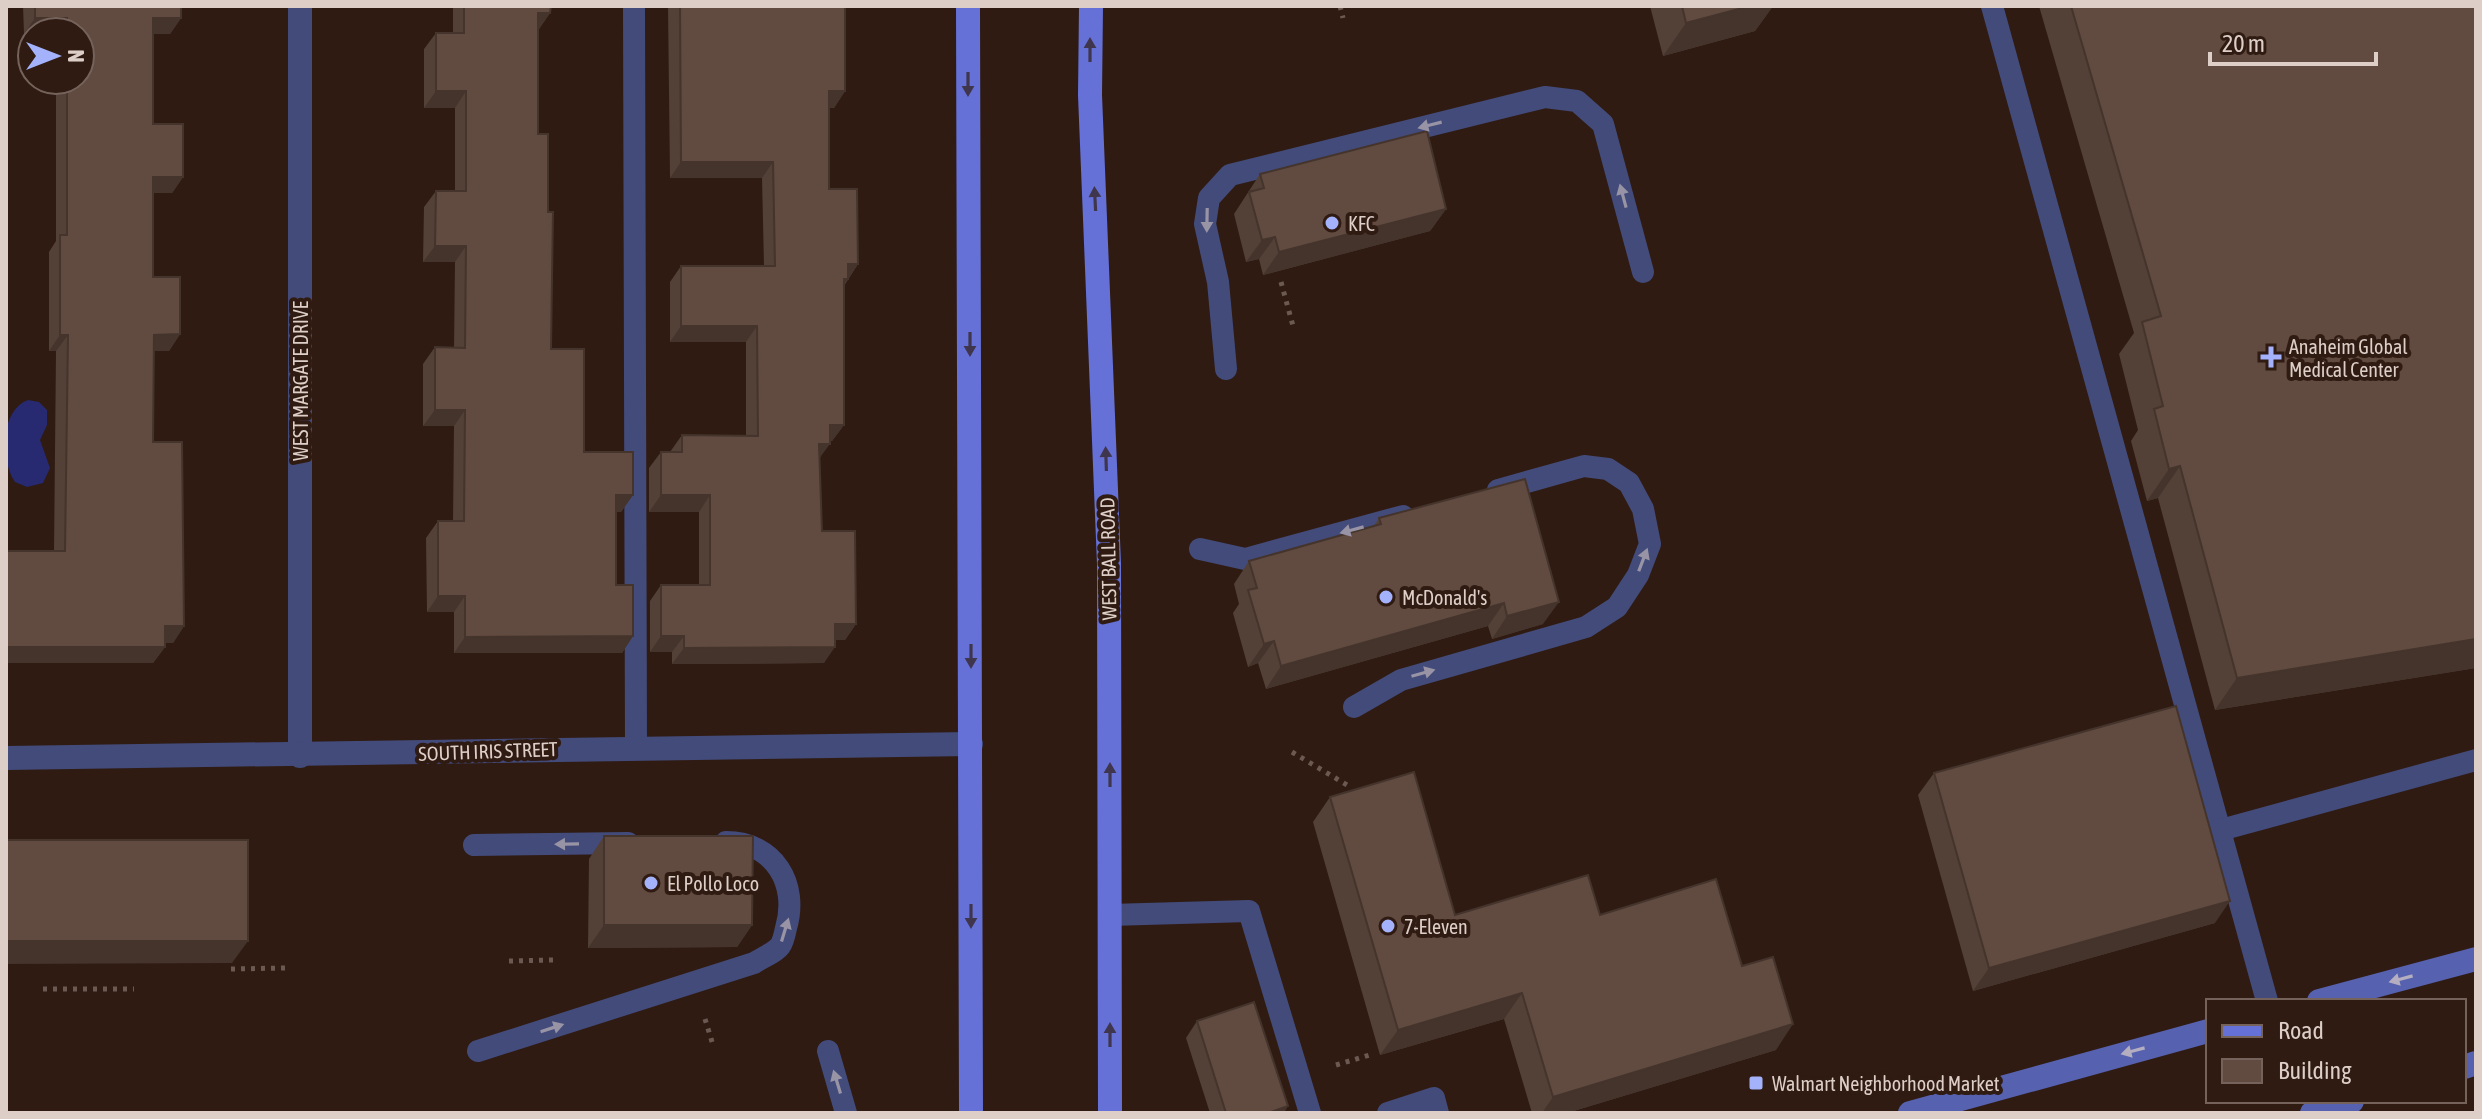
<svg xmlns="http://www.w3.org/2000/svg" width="2482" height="1119" font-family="'Asap Condensed',sans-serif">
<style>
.water{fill:#272a71}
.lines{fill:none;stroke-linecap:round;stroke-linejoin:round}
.path{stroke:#6c5a52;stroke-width:5;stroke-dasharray:4 6;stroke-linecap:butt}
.service{stroke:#434b7b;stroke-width:22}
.minor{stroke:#434b7b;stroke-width:24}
.secondary{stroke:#5661af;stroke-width:24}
.primary{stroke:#6571d7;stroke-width:24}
.wall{fill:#534036}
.shaded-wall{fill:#44342c}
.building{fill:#614a3f;stroke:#44342c;stroke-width:2}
.oneway{fill:#3f354d}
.oneway2{fill:#9894a5}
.oneway3{fill:#b4aec0}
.poi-dot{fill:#a4b2fc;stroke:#2f1b12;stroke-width:3}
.labels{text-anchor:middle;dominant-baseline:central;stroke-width:8;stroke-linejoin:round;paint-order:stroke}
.poi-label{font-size:20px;fill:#ddcfc8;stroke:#2f1b12;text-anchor:start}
.street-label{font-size:20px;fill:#ddcfc8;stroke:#2f1b12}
</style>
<rect width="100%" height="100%" fill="#2f1b12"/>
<path class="water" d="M28 400 39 402 47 410V425L40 440 50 468 43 483 27 487 15 482C0 460 0 410 28 400Z"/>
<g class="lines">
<g class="path">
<path d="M1340 6 1343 18"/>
<path d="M1281 282 1293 326"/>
<path d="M1292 752 1347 785"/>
<path d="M509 961 554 960"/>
<path d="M231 969 285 968"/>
<path d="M43 989H134"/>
<path d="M705 1019 713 1045"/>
<path d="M1336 1065 1373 1054"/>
</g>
<g class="service">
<path d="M634 6 636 747"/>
<path d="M1992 6 2267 1001"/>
<path d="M1226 369 1218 282 1205 224 1209 198 1230 175 1545 97 1577 101 1603 124 1643 272"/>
<path d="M1200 549 1245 559 1403 516"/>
<path d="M1354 707 1401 680 1586 627 1617 607 1638 575 1650 544 1643 509 1629 483 1608 469 1584 466 1498 490"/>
<path d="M2217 831 2476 760"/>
<path d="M474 845 628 843"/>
<path d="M1110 915 1249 911 1310 1113"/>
<path d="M478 1051 754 963C761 958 775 953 780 946 783 942 785 933 786 928 799 884 774 842 726 842"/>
<path d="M828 1051 846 1113"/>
<path d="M1388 1113 1434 1098 1438 1113"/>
</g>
<g class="minor">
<path d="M300 6V756"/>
<path d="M6 758 971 744"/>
</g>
<g class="secondary">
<path d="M2319 1001 2476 959"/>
<path d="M2464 1067 2476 1063"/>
<path d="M1910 1113 2208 1031"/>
<path d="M2312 1113 2352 1101"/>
</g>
<g class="primary">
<path d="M968 6 971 1113"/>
<path d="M1091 6 1090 95 1109 564 1110 1113"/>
</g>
</g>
<g class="wall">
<path d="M23 6H181V18L170 34H153V124L183 177 172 193H153V277L180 334 169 351H154L153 442 184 626 173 643H165V647L153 663H6L54 551 56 351H49V252L56 241V80H80V32H32V34H24Z"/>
<path d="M453 6H551L550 13 539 29H538V134L548 212 551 349 584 452 633 495 621 512H616V585L633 636 622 653H454V612H427L426 538 438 521H453L454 426H423V364L435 347 454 348 455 262H423L424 207 436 191H455V108H424V49L436 33H453Z"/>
<path d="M668 6H845V91L834 108H829V189L858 264 844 286V425L832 441H830L819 459 822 531 856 624 845 640H835L824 663 672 664V652H650V601L661 585H699V512H649V468L661 452H670L682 435 746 436V342H670V282L681 266H764L762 178H670Z"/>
<path d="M1650 6H1773L1755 31 1663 56Z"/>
<path d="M2039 6H2476V668L2215 710 2158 498 2147 501 2131 441 2138 430 2119 354 2134 333Z"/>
<path d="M1260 174 1446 209 1430 231 1263 275 1259 259 1246 262 1234 214Z"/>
<path d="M1379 518 1543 624 1492 639 1488 626 1266 689 1258 663 1248 667 1233 613 1239 604 1234 584 1249 561 1374 526Z"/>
<path d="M1934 773 2215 923 1973 991 1918 795Z"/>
<path d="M1330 797 1455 915H1600L1742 966 1776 1050 1567 1113H1532L1504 1019 1380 1055 1313 822Z"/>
<path d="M604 836 752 925 737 947 588 948 589 859Z"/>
<path d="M1197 1021 1284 1113H1210L1186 1038Z"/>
</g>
<g class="shaded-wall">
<path d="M1750 6H1773L1755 31 1663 56 1686 23Z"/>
<path d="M538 13H550L539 29H526Z"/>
<path d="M35 18H67L57 32H32V34H24Z"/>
<path d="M153 18H181L170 34H141Z"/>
<path d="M436 91H466L455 108H424Z"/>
<path d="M829 91H845L834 108H817Z"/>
<path d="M681 162H773L762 178H670Z"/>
<path d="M153 177H183L172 193H141Z"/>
<path d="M1446 209 1430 231 1263 275 1279 252Z"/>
<path d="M1275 237 1259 259 1246 262 1262 240Z"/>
<path d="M435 246H466L455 262H423Z"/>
<path d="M848 264H858L837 295Z"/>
<path d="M681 326H757L746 342H670Z"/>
<path d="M180 334 169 351H143L154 335Z"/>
<path d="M60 335H68L56 351H49Z"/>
<path d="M435 410H465L454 426H423Z"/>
<path d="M830 425H844L832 441H818Z"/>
<path d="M819 444H830L818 460Z"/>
<path d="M2180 466 2158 498 2147 501 2169 469Z"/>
<path d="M616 495H633L621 512H604Z"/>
<path d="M661 495H710L699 512H649Z"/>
<path d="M438 596H465L454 612H427Z"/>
<path d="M1559 602 1543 624 1492 639 1507 616Z"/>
<path d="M1504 603 1488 626 1266 689 1281 666Z"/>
<path d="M835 624H856L845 640H824Z"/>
<path d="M165 626H184L173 643H153Z"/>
<path d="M633 636 622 653H454L465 637Z"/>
<path d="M661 636H684L672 652H650Z"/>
<path d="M2476 639V668L2215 710 2237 678Z"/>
<path d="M1274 641 1258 663 1248 667 1264 644Z"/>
<path d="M6 647H165L153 663H6Z"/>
<path d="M835 647 824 663 672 664 684 648Z"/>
<path d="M2230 901 2215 923 1973 991 1989 968Z"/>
<path d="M604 925H752L737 947 588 948Z"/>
<path d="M6 941H248L232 963 6 964Z"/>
<path d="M1522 993 1504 1019 1380 1055 1398 1030Z"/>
<path d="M1793 1024 1776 1050 1567 1113H1542L1553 1097Z"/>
<path d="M1288 1106 1284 1113H1268Z"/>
</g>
<g class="building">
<path d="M35 6H181V18H153V124H183V177H153V277H180V334L154 335 153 442H182L184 626H165V647H6V551H65L68 335H60V235H67V80H80V32H67V18H35Z"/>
<path d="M464 6H551L550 13H538V134H548V212H553L551 349H584V452H633V495H616V585H633V636L465 637V596H438V521H464L465 410H435V347L465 348 466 246H435L436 191H466V91H436V33H464Z"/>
<path d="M680 6H845V91H829V189H857L858 264H848V279H844V425H830V444H819L822 531H855L856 624H835V647L684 648V636H661V585H710V495H661V452H682V435L758 436 757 326H681V266H775L773 162H681Z"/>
<path d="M1682 6H1750L1686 23Z"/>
<path d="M2071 6H2476V639L2237 678 2180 466 2169 469 2154 409 2163 406 2142 322 2161 316Z"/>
<path d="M1427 131 1446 209 1279 252 1275 237 1262 240 1249 192 1264 188 1260 174Z"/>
<path d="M1525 479 1559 602 1507 616 1504 603 1281 666 1274 641 1264 644 1248 590 1257 588 1249 561 1381 524 1379 518Z"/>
<path d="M2176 706 2230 901 1989 968 1934 773Z"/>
<path d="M1414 772 1455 915 1588 875 1600 915 1716 879 1742 966 1773 957 1793 1024 1553 1097 1522 993 1398 1030 1330 797Z"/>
<path d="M604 836H753L752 925H604Z"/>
<rect x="6" y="840" width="242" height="101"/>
<path d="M1254 1002 1288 1106 1268 1113H1226L1197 1021Z"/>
</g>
<defs><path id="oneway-solid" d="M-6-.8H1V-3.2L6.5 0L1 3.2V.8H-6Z" transform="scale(2)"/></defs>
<g class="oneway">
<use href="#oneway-solid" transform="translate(1090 50) rotate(-90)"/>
<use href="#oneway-solid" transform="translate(968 84) rotate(90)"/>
<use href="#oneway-solid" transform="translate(1095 199) rotate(-93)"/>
<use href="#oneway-solid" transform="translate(970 344) rotate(90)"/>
<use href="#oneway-solid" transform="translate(1106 459) rotate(-92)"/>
<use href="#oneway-solid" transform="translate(971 656) rotate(90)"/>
<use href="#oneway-solid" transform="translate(1110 775) rotate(-90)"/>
<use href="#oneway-solid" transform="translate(971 916) rotate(90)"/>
<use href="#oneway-solid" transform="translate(1110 1035) rotate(-90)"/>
</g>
<g class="oneway2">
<use href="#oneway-solid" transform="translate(1430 125) rotate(166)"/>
<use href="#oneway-solid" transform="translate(1623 196) rotate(-105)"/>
<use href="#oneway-solid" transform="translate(1207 220) rotate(91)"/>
<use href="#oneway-solid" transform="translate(1352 530) rotate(165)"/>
<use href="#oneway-solid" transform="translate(1643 560) rotate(-69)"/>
<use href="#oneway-solid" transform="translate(1423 673) rotate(-16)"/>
<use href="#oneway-solid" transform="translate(567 844) rotate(179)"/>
<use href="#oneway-solid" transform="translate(785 930) rotate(-73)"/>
<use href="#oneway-solid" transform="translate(552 1028) rotate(-18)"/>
<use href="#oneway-solid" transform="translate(837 1082) rotate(-107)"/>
</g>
<g class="oneway3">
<use href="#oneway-solid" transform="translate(2401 979) rotate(165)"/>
<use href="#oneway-solid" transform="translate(2133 1051) rotate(165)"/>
</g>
<g class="poi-dot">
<circle cx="1332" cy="223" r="8"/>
<path d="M2267 345h8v8h8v8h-8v8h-8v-8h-8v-8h8z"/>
<circle cx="1386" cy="597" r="8"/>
<circle cx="651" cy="883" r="8"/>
<circle cx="1388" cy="926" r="8"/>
<rect x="1748" y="1075" width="16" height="16" rx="4"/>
</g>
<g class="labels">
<g class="poi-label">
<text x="1348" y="223">KFC</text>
<text x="2289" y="346">Anaheim Global<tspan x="2289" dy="23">Medical Center</tspan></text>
<text x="1402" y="597">McDonald's</text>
<text x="667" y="883">El Pollo Loco</text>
<text x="1404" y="926">7-Eleven</text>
<text x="1772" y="1083">Walmart Neighborhood Market</text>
</g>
<g class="street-label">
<text transform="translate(300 381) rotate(-90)">WEST MARGATE DRIVE</text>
<text transform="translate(1108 559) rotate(-91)">WEST BALL ROAD</text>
<text transform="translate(488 751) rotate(-2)">SOUTH IRIS STREET</text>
</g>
</g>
<rect width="2482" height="1119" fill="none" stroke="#ddcfc8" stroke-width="16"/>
<rect x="2206" y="999" width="260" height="104" fill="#2f1b12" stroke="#75635b" stroke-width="2"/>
<rect x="2222" y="1025" width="40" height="12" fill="#6571d7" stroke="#75635b" stroke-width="2"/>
<text x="2278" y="1039" font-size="24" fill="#ddcfc8">Road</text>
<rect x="2222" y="1059" width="40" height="24" fill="#614a3f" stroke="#75635b" stroke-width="2"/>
<text x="2278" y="1079" font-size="24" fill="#ddcfc8">Building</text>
<g transform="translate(56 56) rotate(90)"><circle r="38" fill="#2f1b12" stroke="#75635b" stroke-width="2"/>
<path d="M0-6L14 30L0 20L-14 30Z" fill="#a4b2fc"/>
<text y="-12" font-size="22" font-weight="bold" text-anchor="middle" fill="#ddcfc8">N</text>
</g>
<path d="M2210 52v12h166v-12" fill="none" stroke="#ddcfc8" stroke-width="4"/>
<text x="2222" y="52" font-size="24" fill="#ddcfc8" stroke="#2f1b12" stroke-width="6" paint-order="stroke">20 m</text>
</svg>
